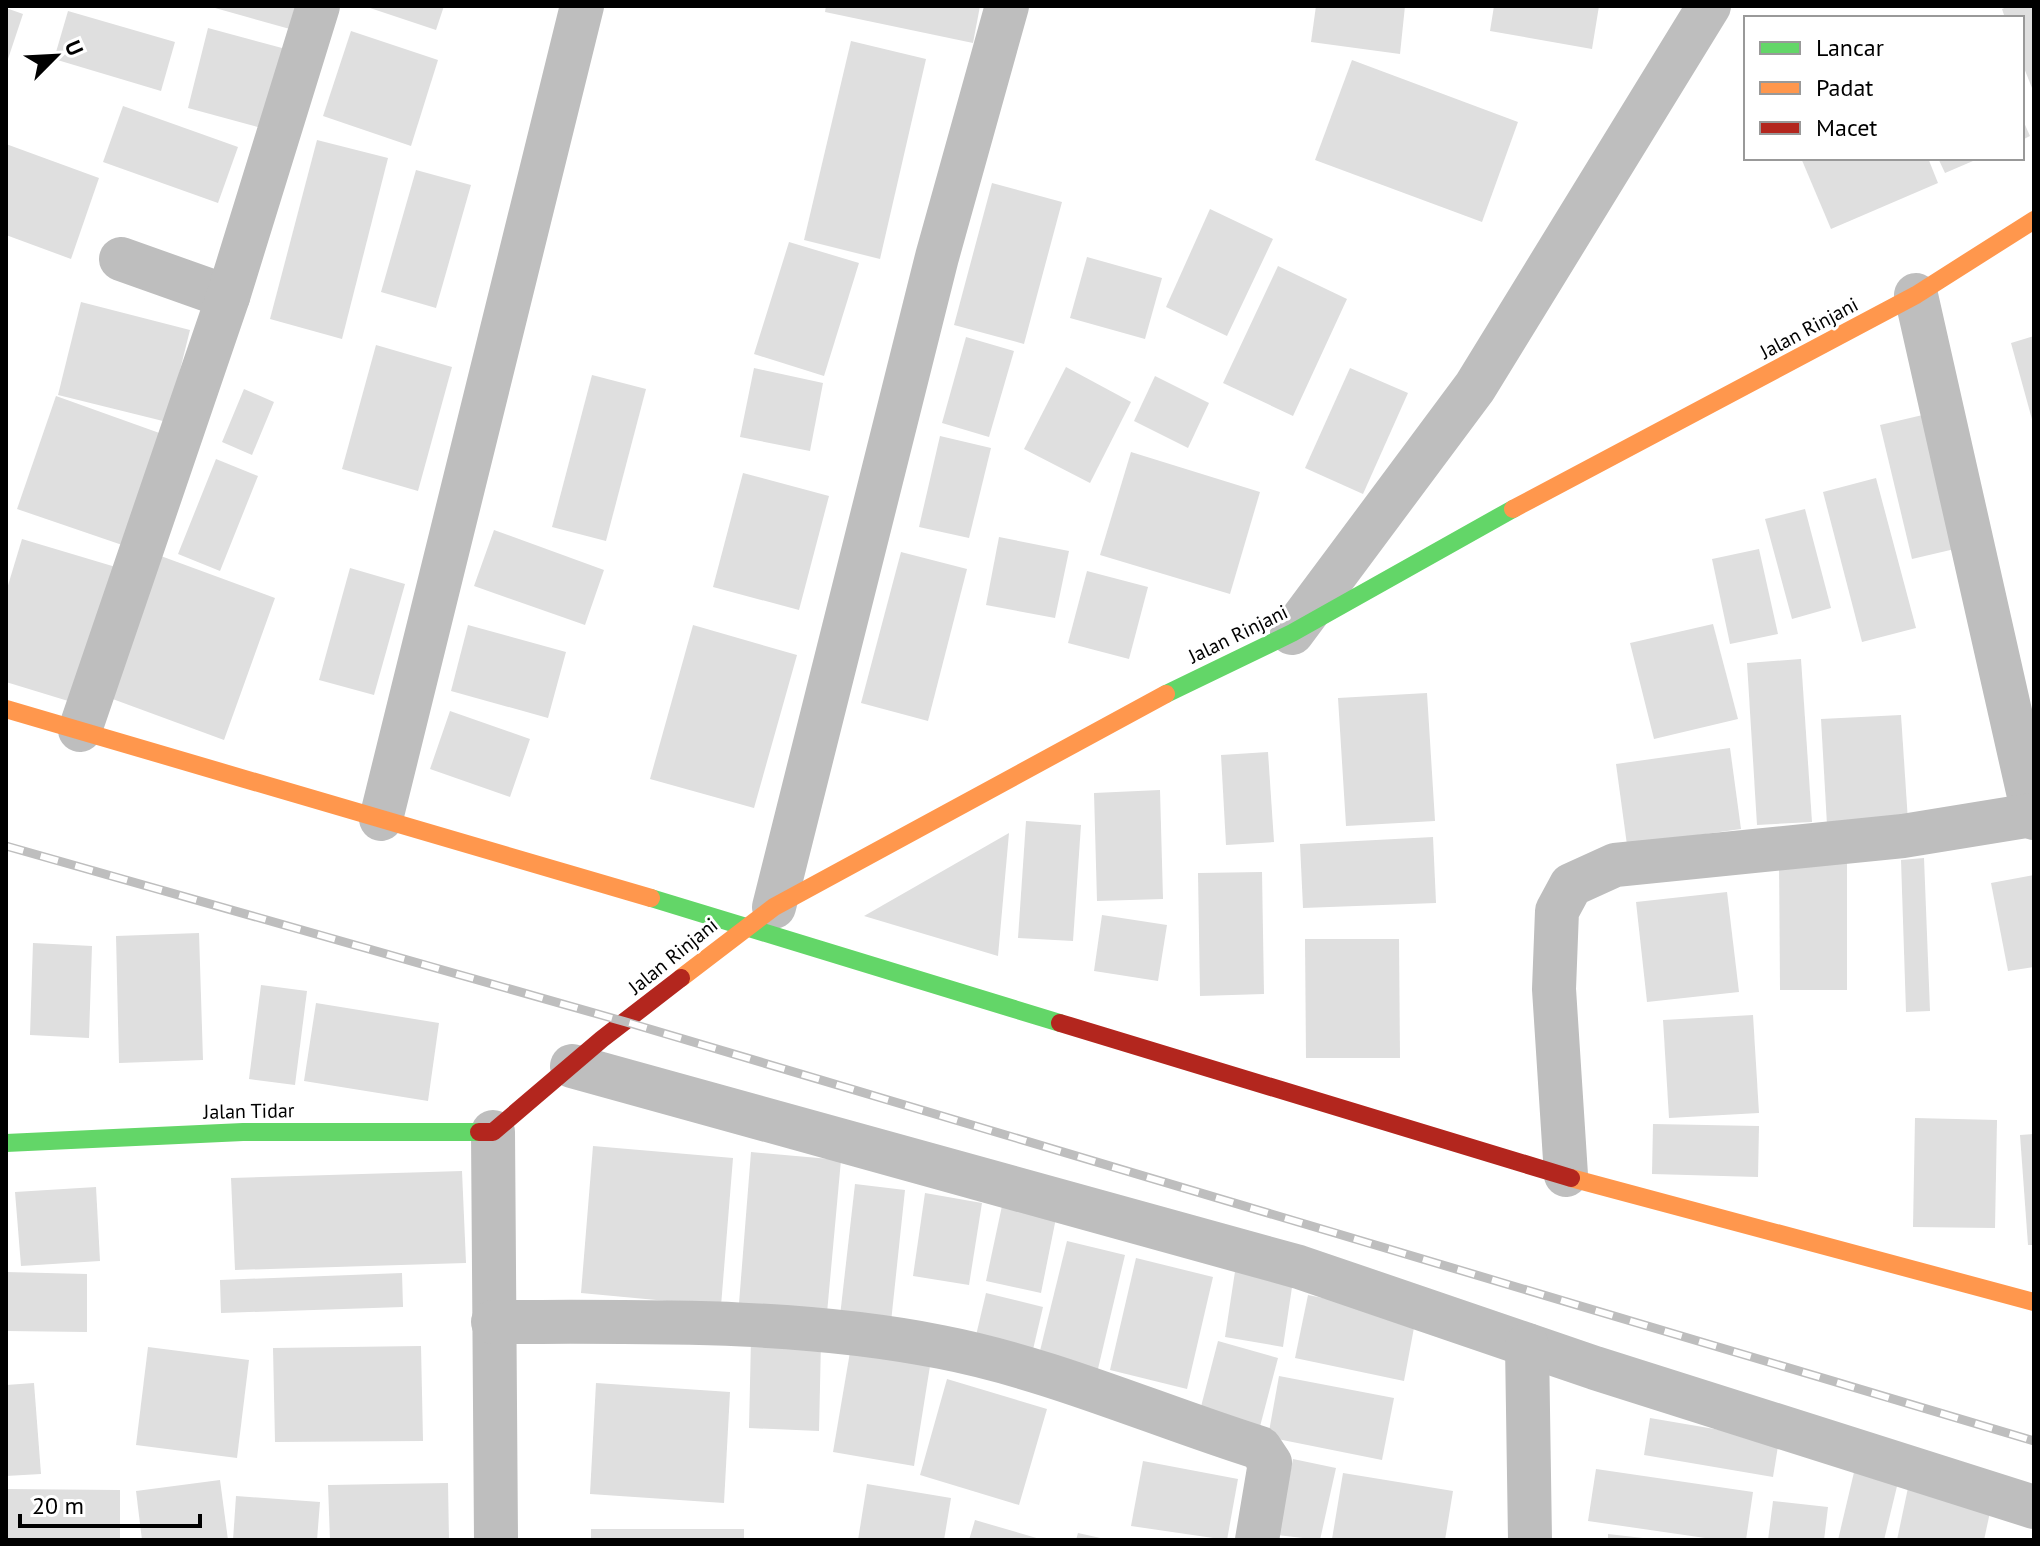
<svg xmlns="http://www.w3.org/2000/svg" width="2040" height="1546" font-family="'PT Sans',sans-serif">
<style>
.building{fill:#dfdfdf}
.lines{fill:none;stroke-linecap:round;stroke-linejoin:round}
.street{stroke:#bebebe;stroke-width:44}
.fast{stroke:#63d668;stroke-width:18}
.slow{stroke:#ff974d;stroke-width:18}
.jam{stroke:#b3261e;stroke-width:18}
.rail-casing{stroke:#bebebe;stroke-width:9}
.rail{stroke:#fff;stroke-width:6;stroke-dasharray:18;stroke-linecap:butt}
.labels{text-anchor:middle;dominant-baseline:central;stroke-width:6;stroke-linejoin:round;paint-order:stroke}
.street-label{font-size:20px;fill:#000;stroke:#fff}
</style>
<rect width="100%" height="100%" fill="#fff"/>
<g class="building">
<path d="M208 6H304L297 31Z"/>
<path d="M364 6H444L436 30Z"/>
<path d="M826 6H980L973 43 825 12Z"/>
<path d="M1316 6H1405L1400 54 1311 42Z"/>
<path d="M1494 6H1599L1592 49 1490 31Z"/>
<path d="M2009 6H2034V93L2022 63V18H2005L2002 9Z"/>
<path d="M6 8 23 14 7 62H6Z"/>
<path d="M68 11 175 42 161 91 54 59Z"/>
<path d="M208 28 297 52 276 132 188 108Z"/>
<path d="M351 31 438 60 411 146 323 116Z"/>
<path d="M851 41 926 59 880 259 804 240Z"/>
<path d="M1352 60 1518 122 1482 222 1315 160Z"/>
<path d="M123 106 238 147 218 203 103 162Z"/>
<path d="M2022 118 2030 136 2022 140Z"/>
<path d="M317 140 388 158 342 339 270 319Z"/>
<path d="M6 144 99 178 71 259 6 235Z"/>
<path d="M1801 158H1928L1938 183 1831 229Z"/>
<path d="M1938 158H1980L1945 173Z"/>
<path d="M416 170 471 185 436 308 381 292Z"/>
<path d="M992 183 1062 202 1024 344 954 325Z"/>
<path d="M1210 209 1273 239 1227 336 1166 307Z"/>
<path d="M789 242 859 263 824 376 754 354Z"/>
<path d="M1087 257 1162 278 1145 339 1070 318Z"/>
<path d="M1278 266 1347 299 1293 416 1223 383Z"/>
<path d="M81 302 190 330 167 422 58 395Z"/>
<path d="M2034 336V423H2033L2011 343Z"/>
<path d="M966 337 1014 351 989 437 942 423Z"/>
<path d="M376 345 452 367 418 491 342 469Z"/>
<path d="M1066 367 1131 402 1090 483 1024 449Z"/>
<path d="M754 368 823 383 810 451 740 437Z"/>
<path d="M1350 368 1408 393 1363 494 1305 468Z"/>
<path d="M592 375 646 389 606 541 552 527Z"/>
<path d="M1155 376 1209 403 1188 448 1134 421Z"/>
<path d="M244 389 274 402 252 455 222 442Z"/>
<path d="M56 396 165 435 128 547 17 509Z"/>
<path d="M1927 414 1959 548 1912 559 1880 425Z"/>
<path d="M940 436 991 448 969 538 919 527Z"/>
<path d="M1131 452 1260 492 1230 594 1100 555Z"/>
<path d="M216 459 258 476 220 571 178 554Z"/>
<path d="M743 473 829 496 799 610 713 587Z"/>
<path d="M1876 478 1916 628 1862 642 1823 492Z"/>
<path d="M1805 509 1831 608 1792 619 1765 519Z"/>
<path d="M494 530 604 570 585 625 474 586Z"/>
<path d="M999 537 1069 551 1055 618 986 605Z"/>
<path d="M22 539 119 568 78 704 6 682V592Z"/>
<path d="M1759 549 1778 634 1730 644 1712 559Z"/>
<path d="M150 552 275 598 224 740 99 694Z"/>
<path d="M901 552 967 569 928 721 861 703Z"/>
<path d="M350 568 405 584 374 695 319 680Z"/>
<path d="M1087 571 1148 587 1129 659 1068 643Z"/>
<path d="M1713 624 1738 719 1654 739 1630 643Z"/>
<path d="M468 625 566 652 548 718 451 691Z"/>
<path d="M693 625 797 655 754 808 650 779Z"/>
<path d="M1801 659 1812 822 1757 825 1747 663Z"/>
<path d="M1427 693 1435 821 1346 826 1338 698Z"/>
<path d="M450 711 530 739 510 797 430 769Z"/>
<path d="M1901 715 1908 821 1827 825 1821 719Z"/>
<path d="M1730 748 1741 829 1627 845 1616 764Z"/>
<path d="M1268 752 1274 842 1226 845 1221 755Z"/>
<path d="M1160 790 1163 899 1097 901 1094 793Z"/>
<path d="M1026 821 1081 825 1073 941 1018 938Z"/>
<path d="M1009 833 998 956 864 916Z"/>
<path d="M1433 837 1436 903 1303 908 1300 844Z"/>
<path d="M1924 858 1930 1011 1906 1012 1901 860Z"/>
<path d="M1779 859H1847V990H1780Z"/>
<path d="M1262 872 1264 994 1200 996 1198 873Z"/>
<path d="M2034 875V967L2008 971 1991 883Z"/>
<path d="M1727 892 1739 992 1647 1002 1636 902Z"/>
<path d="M1102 915 1167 925 1158 981 1094 971Z"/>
<path d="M199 933 203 1060 119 1063 116 936Z"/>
<path d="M1305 939H1399L1400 1058H1306Z"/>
<path d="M33 943 92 946 89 1038 30 1035Z"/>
<path d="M261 985 307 991 295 1085 249 1079Z"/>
<path d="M316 1003 439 1023 428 1101 304 1081Z"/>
<path d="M1753 1015 1759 1113 1669 1118 1663 1020Z"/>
<path d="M1915 1118 1997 1120 1995 1228 1913 1227Z"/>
<path d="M1653 1124 1759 1126 1758 1177 1652 1174Z"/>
<path d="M2034 1134V1245H2028L2020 1135Z"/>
<path d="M593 1146 733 1158 721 1306 581 1293Z"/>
<path d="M751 1152 841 1160 826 1324 738 1316Z"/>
<path d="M462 1171 466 1263 235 1270 231 1178Z"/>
<path d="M855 1184 905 1190 891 1322 840 1316Z"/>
<path d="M96 1187 100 1261 21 1266 15 1192Z"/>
<path d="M925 1193 982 1203 969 1285 913 1276Z"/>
<path d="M1003 1201 1057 1213 1041 1293 986 1281Z"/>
<path d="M1067 1241 1125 1255 1097 1373 1038 1359Z"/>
<path d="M1136 1258 1213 1277 1187 1389 1110 1370Z"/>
<path d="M1236 1265 1294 1274 1283 1347 1225 1337Z"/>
<path d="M6 1272 87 1274V1332L6 1331Z"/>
<path d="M402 1273 403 1307 221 1313 220 1280Z"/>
<path d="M986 1293 1043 1307 1031 1358 974 1344Z"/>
<path d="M1308 1295 1416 1317 1404 1381 1295 1358Z"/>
<path d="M751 1339 821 1341 819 1431 749 1428Z"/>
<path d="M1218 1341 1278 1358 1257 1438 1197 1422Z"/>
<path d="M421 1346 423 1441 275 1442 273 1348Z"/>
<path d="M148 1347 249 1360 237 1458 136 1445Z"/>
<path d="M850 1352 930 1366 914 1466 833 1452Z"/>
<path d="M1279 1376 1394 1398 1382 1460 1268 1437Z"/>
<path d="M947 1379 1047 1409 1019 1505 920 1475Z"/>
<path d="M34 1383 41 1474 6 1476V1385Z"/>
<path d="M596 1383 730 1392 724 1503 590 1494Z"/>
<path d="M1650 1418 1779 1440 1773 1477 1644 1455Z"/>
<path d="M1293 1459 1336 1468 1320 1540 1277 1535Z"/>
<path d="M1143 1461 1238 1479 1227 1540 1131 1526Z"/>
<path d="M1855 1468 1899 1478 1884 1540H1838Z"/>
<path d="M1596 1469 1753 1492 1746 1540H1719L1588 1521Z"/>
<path d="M1343 1473 1453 1491 1445 1540 1332 1539Z"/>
<path d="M220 1480 228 1540H142L136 1491Z"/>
<path d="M448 1483 449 1540H330L328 1485Z"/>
<path d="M1909 1483 1992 1503 1984 1540H1897Z"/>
<path d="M867 1484 951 1498 944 1540H858Z"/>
<path d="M6 1489 120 1490V1540H6Z"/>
<path d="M236 1496 320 1502 317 1540H233Z"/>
<path d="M1773 1501 1828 1507 1824 1540H1768Z"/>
<path d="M975 1520 1040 1539V1540H969Z"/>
<rect x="591" y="1529" width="153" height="11"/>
<path d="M1078 1533 1105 1539 1104 1540H1076Z"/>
<path d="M1608 1534 1643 1538V1540H1608Z"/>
</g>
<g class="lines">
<g class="street">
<path d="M121 259 228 297"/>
<path d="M1916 295 2034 818"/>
<path d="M1292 633 1475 387 1709 6"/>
<path d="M80 730 228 297 318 6"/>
<path d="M381 819 582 6"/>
<path d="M774 907 937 257 1007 6"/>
<path d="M572 1066 1299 1267 1595 1368 2034 1507"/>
<path d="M493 1132 496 1540"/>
<path d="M1566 1175 1554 989 1557 911 1571 885 1615 865 1903 836 2032 815"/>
<path d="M493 1322C642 1322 795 1318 941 1347 1050 1368 1155 1415 1260 1448L1270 1463 1257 1540"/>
<path d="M1527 1345 1530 1540"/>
</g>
<g class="fast">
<path d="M1166 694 1292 633 1513 509"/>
<path d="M651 898 1060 1023"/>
<path d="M6 1143 243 1132H479"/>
</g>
<g class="slow">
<path d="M1513 509 1916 295 2034 220"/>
<path d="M6 709 651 898"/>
<path d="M681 978 774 907 1166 694"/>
<path d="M1571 1178 2034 1302"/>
</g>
<g class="jam">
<path d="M1060 1023 1571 1178"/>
<path d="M479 1132H493L602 1039 681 978"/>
</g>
<g class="rail-casing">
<path id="rail" d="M6 846 626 1022 2034 1441"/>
</g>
<use href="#rail" class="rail"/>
</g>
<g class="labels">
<g class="street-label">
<text transform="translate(1809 328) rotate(-28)">Jalan Rinjani</text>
<text transform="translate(1238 634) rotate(-26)">Jalan Rinjani</text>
<text transform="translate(673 956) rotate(-39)">Jalan Rinjani</text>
<text transform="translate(249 1111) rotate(-1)">Jalan Tidar</text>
</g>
</g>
<rect width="2040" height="1546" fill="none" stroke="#000000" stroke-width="16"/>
<rect x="1744" y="16" width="280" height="144" fill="#ffffff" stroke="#999999" stroke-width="2"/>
<rect x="1760" y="42" width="40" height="12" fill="#63d668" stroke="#999999" stroke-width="2"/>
<text x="1816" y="56" font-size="24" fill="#000000">Lancar</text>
<rect x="1760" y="82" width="40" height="12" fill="#ff974d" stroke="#999999" stroke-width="2"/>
<text x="1816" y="96" font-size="24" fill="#000000">Padat</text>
<rect x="1760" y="122" width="40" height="12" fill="#b3261e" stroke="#999999" stroke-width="2"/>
<text x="1816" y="136" font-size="24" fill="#000000">Macet</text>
<g transform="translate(56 56) rotate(66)" stroke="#ffffff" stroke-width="6" paint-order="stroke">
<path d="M0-6L14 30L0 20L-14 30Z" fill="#000000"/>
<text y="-12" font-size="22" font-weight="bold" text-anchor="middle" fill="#000000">U</text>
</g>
<path d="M20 1514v12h180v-12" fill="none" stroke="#000000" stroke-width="4"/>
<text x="32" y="1514" font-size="24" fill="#000000" stroke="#ffffff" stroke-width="6" paint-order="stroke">20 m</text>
</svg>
